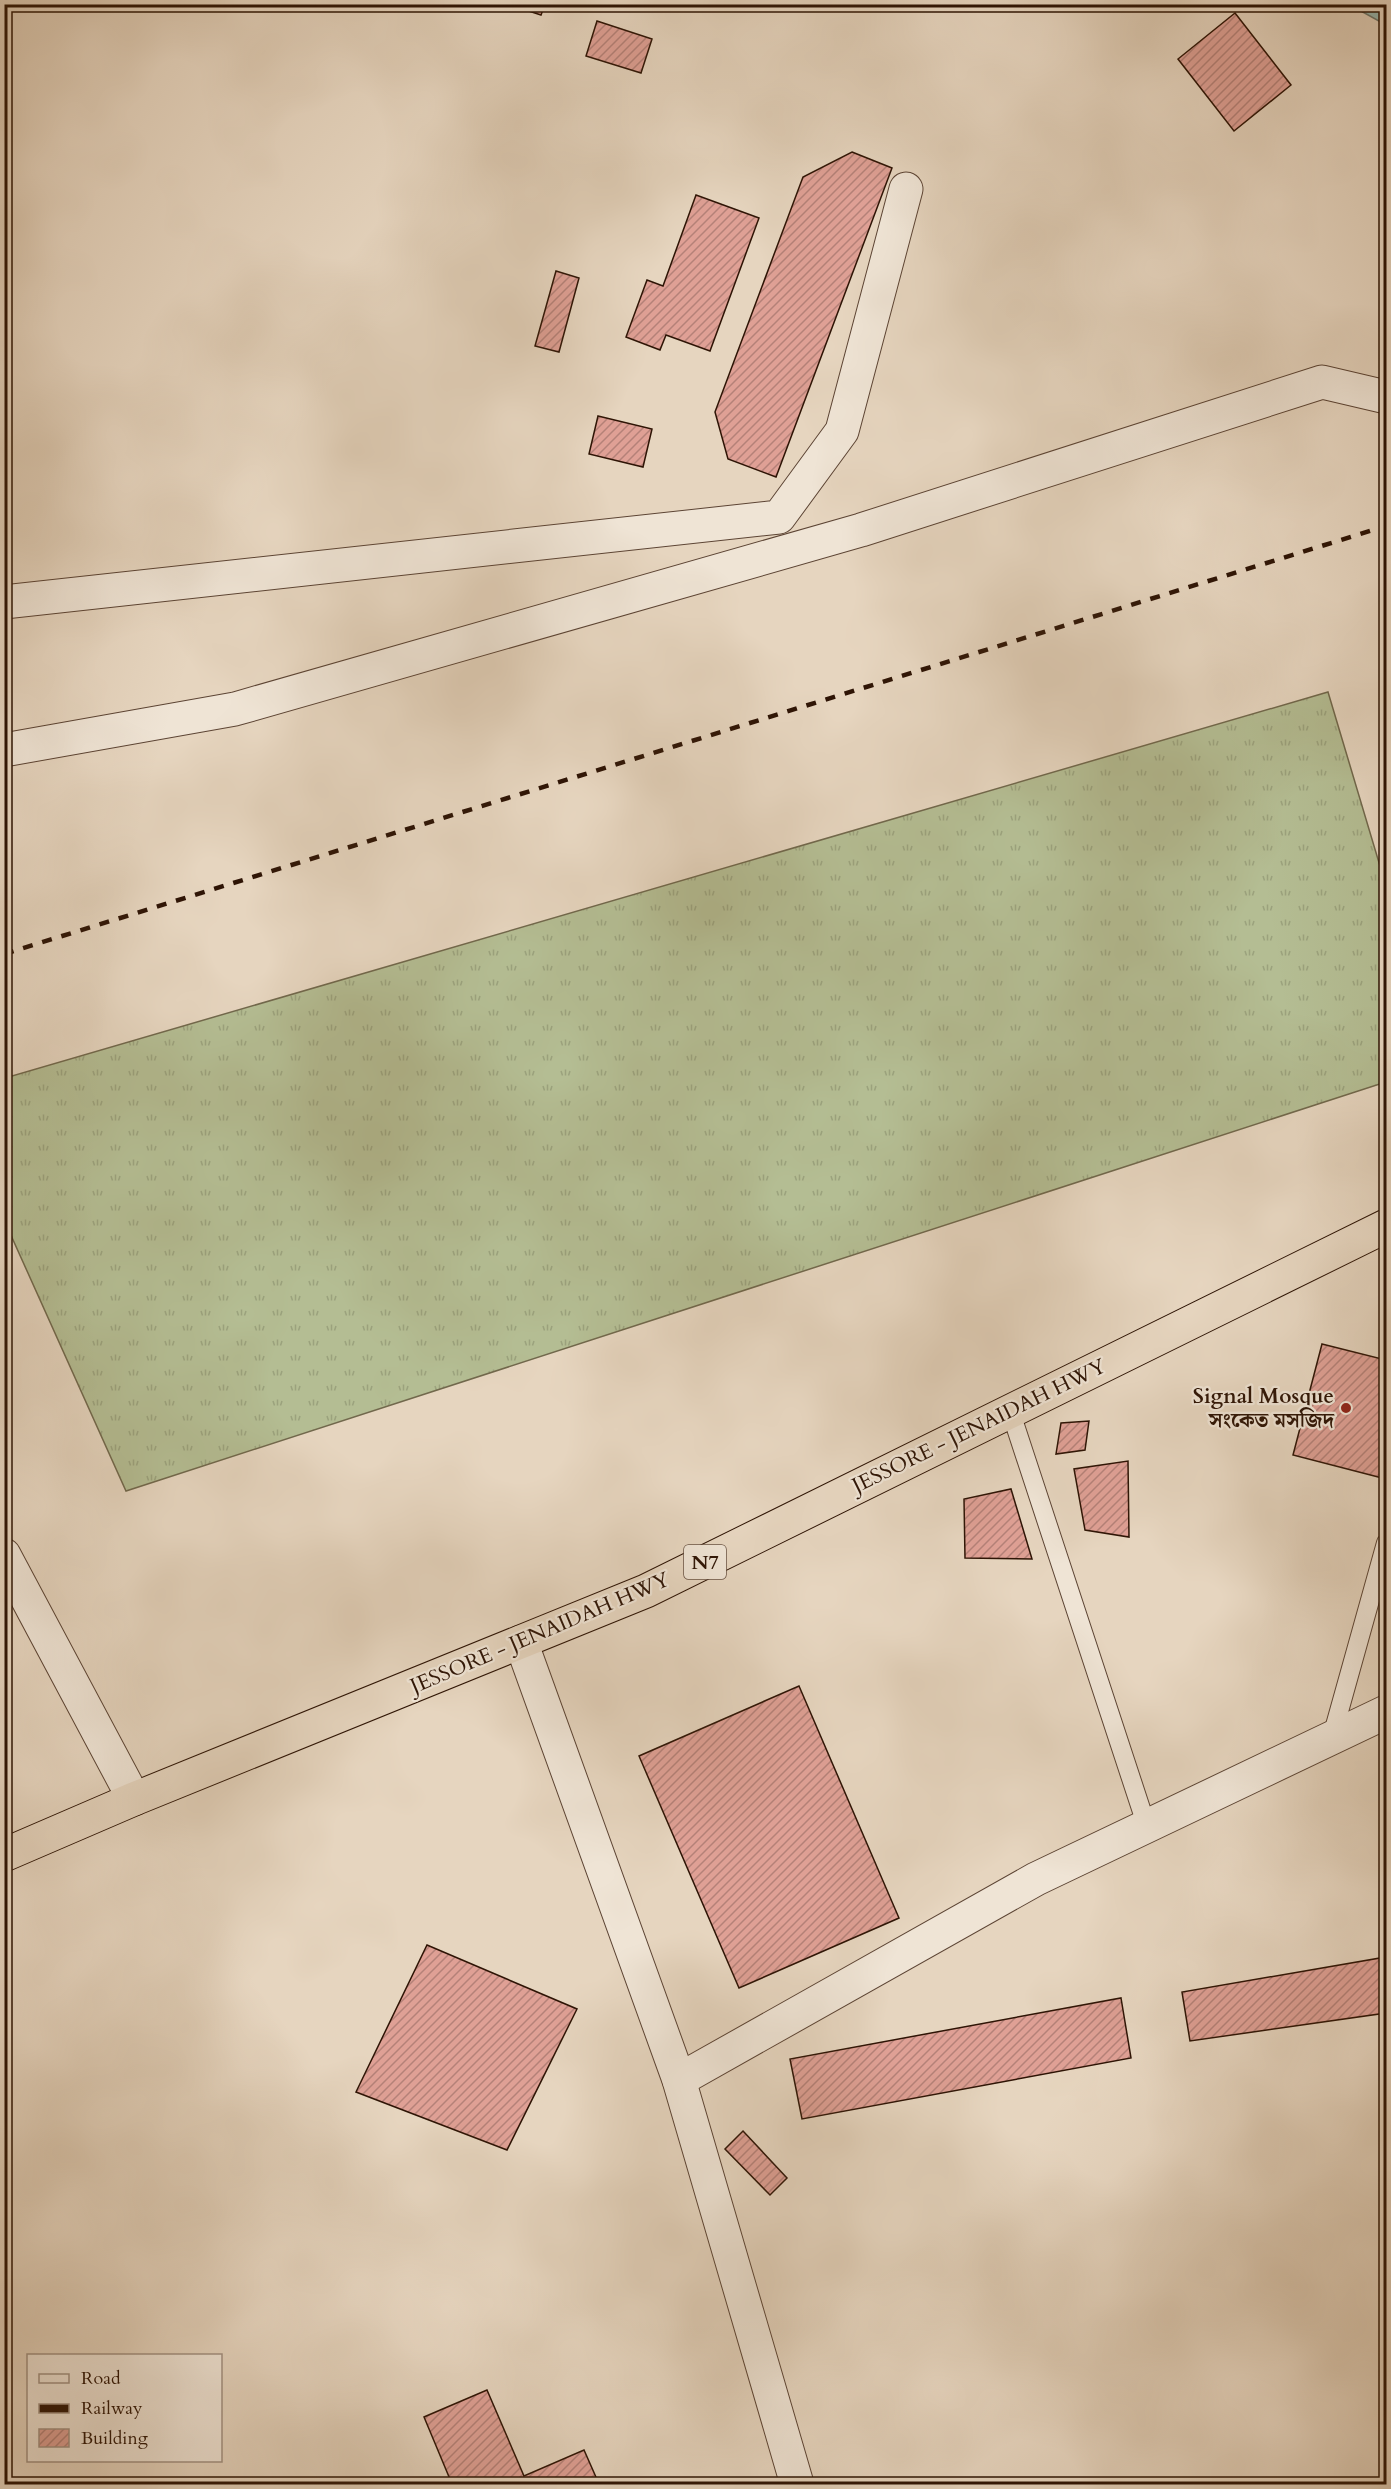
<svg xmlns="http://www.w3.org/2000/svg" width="1391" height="2489" font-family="Cardo,'Noto Serif Bengali',serif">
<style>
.grass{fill:url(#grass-tufts);stroke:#71684c;stroke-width:1.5}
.water{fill:url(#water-ripples);stroke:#6c776d;stroke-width:1.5}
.building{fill:url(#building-hatch);stroke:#2e1405;stroke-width:1.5}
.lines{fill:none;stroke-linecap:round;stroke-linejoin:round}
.service-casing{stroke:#5c4434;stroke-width:20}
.minor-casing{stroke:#5c4434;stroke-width:35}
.trunk-casing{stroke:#2e1405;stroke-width:35}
.service{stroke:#efe4d5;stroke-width:18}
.minor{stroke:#efe4d5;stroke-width:33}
.trunk{stroke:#e6d5bf;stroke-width:33}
.rail{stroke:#2e1405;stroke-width:4.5;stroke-dasharray:10 10;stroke-linecap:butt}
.poi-dot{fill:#8f2418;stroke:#efe4d5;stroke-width:2}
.labels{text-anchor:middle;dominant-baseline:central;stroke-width:4.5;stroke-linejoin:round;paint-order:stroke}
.shield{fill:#efe4d5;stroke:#685243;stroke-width:1.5}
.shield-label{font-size:20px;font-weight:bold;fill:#2e1405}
.poi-label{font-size:21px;font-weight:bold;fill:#2e1405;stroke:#efe4d5;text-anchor:end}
.street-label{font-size:21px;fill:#2e1405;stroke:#efe4d5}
</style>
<defs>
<pattern id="grass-tufts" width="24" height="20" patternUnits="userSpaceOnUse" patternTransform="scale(1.5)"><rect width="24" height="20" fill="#b4bd93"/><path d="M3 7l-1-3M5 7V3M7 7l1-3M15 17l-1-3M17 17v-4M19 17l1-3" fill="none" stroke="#9ba27d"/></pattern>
<pattern id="water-ripples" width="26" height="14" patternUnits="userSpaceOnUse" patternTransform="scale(1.5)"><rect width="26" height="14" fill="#96b9b2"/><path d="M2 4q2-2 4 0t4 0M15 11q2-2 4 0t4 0" fill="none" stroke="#829e98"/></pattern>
<pattern id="building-hatch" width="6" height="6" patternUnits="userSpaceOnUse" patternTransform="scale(1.5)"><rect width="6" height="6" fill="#dfa095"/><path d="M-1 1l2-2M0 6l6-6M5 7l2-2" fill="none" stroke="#b58178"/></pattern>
</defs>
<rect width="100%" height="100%" fill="#e6d5bf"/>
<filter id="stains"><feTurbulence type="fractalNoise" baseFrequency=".00333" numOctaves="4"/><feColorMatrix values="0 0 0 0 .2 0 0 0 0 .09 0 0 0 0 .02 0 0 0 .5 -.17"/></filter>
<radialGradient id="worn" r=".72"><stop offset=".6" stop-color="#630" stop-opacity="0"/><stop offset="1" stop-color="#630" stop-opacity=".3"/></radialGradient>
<path class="grass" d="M1328 692 1386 886V1082L126 1491 5 1222V1078Z"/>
<path class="water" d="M1350 5H1386V25Z"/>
<g class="building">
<path d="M507 4H545L541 15Z"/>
<path d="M645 4H668L666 11Z"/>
<path d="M1235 13 1291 85 1234 131 1178 59Z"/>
<path d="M597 21 652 39 641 73 586 56Z"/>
<path d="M852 152 892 168 776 477 728 459 715 412 803 177Z"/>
<path d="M696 195 759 218 710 351 666 335 660 350 626 337 647 280 663 286Z"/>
<path d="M556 271 579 278 559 352 535 346Z"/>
<path d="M598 416 652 429 643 467 589 454Z"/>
<path d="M1322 1344 1386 1360V1479L1293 1455Z"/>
<path d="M1089 1421 1085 1450 1056 1454 1061 1423Z"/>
<path d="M1128 1461 1129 1537 1085 1530 1074 1469Z"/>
<path d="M1011 1489 1032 1559 965 1558 964 1499Z"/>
<path d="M799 1686 899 1918 739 1988 639 1756Z"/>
<path d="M427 1945 577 2009 507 2150 356 2092Z"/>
<path d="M1386 1957V2013L1190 2041 1182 1992Z"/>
<path d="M1121 1998 1131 2058 802 2119 790 2059Z"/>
<path d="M743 2131 787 2178 770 2195 725 2149Z"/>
<path d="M487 2390 524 2476 584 2450 599 2484H452L424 2417Z"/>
</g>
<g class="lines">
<g class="service-casing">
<g id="service">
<path d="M1010 1410 1147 1827"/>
<path d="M1331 1740 1386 1543"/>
</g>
</g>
<g class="minor-casing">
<g id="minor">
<path d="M4 602 779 517 842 431 906 189"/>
<path d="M4 750 235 709 861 530 1322 382 1386 397"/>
<path d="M4 1555 134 1799"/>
<path d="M521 1642 679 2080 797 2484"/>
<path d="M679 2080 1036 1879 1386 1712"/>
</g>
</g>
<g class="trunk-casing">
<path id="trunk" d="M4 1855 134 1799 646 1591 1386 1226"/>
</g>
<use href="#service" class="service"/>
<use href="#minor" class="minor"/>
<use href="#trunk" class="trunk"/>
<path class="rail" d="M4 954 1386 526"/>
</g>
<circle class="poi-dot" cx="1346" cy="1408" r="6"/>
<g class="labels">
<rect class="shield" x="684" y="1545" width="42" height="34" rx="4.5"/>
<g class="shield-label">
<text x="705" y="1562">N7</text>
</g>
<g class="poi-label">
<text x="1334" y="1396">Signal Mosque<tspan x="1334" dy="24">সংকেত মসজিদ</tspan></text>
</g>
<g class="street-label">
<text transform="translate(979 1426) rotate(-26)">JESSORE - JENAIDAH HWY</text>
<text transform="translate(540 1633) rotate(-23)">JESSORE - JENAIDAH HWY</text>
</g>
</g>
<rect width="1391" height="2489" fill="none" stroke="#e6d5bf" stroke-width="24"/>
<rect x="6" y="6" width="1379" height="2477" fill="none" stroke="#2e1405" stroke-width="3"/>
<rect x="12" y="12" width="1367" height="2465" fill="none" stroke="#2e1405" stroke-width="1.5"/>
<rect x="27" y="2354" width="195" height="108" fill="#efe4d5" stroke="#a29182" stroke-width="1.5"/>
<rect x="39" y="2374" width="30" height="9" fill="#efe4d5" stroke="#a29182" stroke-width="1.5"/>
<text x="81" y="2384" font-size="18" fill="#2e1405">Road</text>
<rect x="39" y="2404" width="30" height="9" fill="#2e1405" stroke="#a29182" stroke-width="1.5"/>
<text x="81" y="2414" font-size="18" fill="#2e1405">Railway</text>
<rect x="39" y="2429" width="30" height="18" fill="url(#building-hatch)" stroke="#a29182" stroke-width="1.5"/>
<text x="81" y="2444" font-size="18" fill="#2e1405">Building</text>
<rect width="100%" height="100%" filter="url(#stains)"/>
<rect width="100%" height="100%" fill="url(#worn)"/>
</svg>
